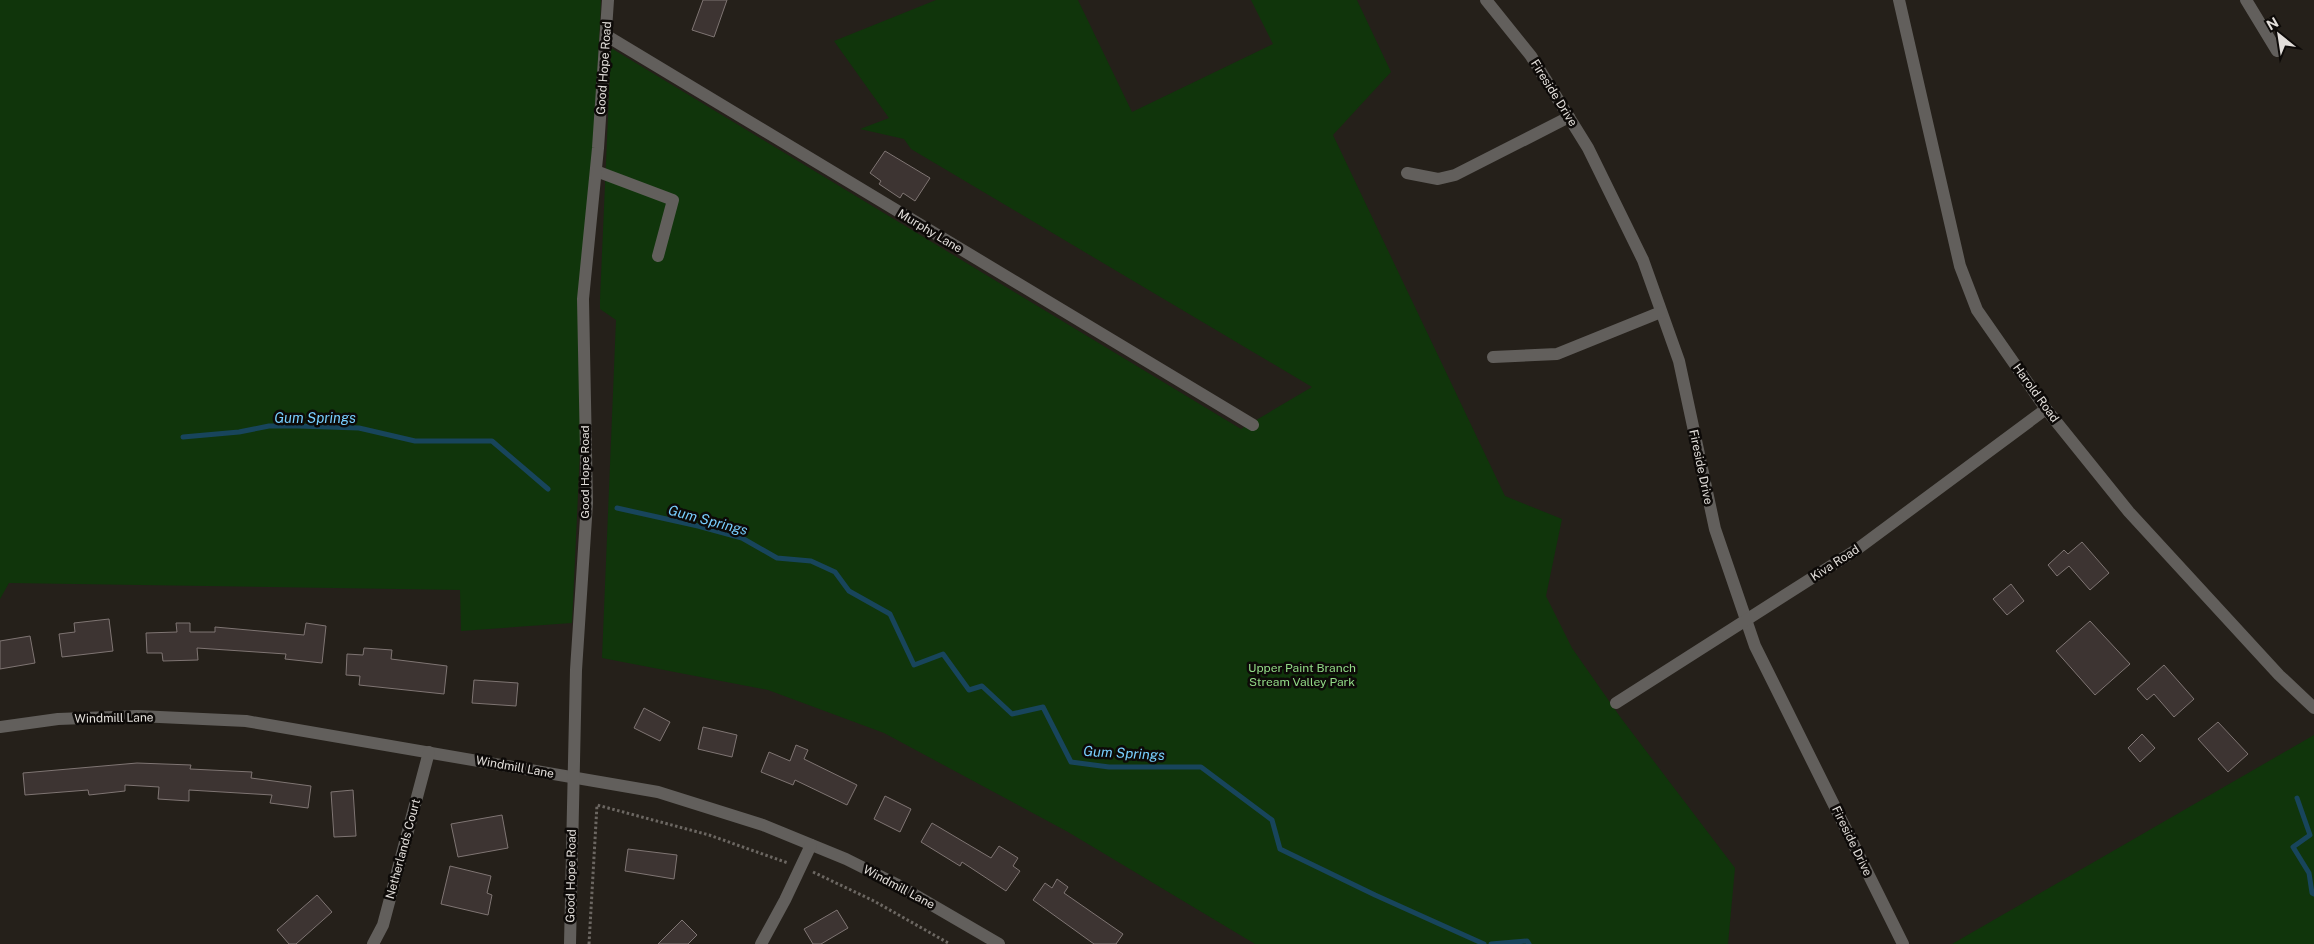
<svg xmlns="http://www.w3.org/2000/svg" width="2314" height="944" font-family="'Public Sans',sans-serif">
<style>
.green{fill:#10350b}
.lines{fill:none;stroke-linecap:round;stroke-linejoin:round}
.stream{stroke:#18455c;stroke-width:5}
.building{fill:#3d3432;stroke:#7f7573}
.path{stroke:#6c6762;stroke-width:3;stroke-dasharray:2.5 2.5;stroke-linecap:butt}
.minor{stroke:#625f5c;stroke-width:12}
.labels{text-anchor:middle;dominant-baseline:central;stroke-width:5;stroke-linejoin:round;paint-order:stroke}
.street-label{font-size:12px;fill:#e2deda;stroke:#0d0a08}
.park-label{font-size:12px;fill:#92da87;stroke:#0d0a08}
.water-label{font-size:14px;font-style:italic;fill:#78cefe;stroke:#0d0a08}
</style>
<rect width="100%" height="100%" fill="#25201a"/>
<g class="green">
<path d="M0 0H601L572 623 461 631 460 590 9 583 0 599Z"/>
<path d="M936 0H1078L1132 112 1273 44 1251 0H1357L1391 72 1333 135 1505 496 1562 519 1546 596 1572 648 1621 718 1735 868 1728 944H1255L1068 832 884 733 768 690 602 658 616 320 600 309V299L611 48 1241 429 1312 387 911 149 904 139 860 129 889 118 834 41Z"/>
<path d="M2314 735V944H1952Z"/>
</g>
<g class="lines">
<g class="stream">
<path d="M183 437 239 432 269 426H298L359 428 415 441H492L548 489"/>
<path d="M617 508 698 526 742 538 777 558 811 561 835 572 849 591 890 614 914 665 943 654 969 690 982 686 1012 714 1043 707 1071 762 1109 767H1201L1272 820 1280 849 1375 895 1484 944"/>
<path d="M2297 798 2310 835 2293 847 2309 873 2312 893 2314 894"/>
<path d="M1491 944 1527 941 1529 944"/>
</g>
</g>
<g class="building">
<path d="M703 0H727L714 37 692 30Z"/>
<path d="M885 151 930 178 915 201 903 193 900 198 879 184 881 181 870 173Z"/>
<path d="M2082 542 2109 573 2090 590 2069 566 2057 576 2048 565 2064 550 2068 554Z"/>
<path d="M2011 584 2024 601 2007 615 1993 599Z"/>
<path d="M109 619 113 651 62 657 59 634 75 632 74 623Z"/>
<path d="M2090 621 2130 664 2095 695 2056 651Z"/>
<path d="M176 623H190V632H215V627L304 635 306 623 326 626 322 663 285 659 286 654 197 648 198 660 163 661 162 653H147L146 633 177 632Z"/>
<path d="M30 636 35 663 0 669V641Z"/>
<path d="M364 648 392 650 391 659 447 666 444 694 359 685 360 676 346 675 347 654 363 655Z"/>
<path d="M2164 665 2194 699 2174 717 2154 694 2147 700 2137 689Z"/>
<path d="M474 680 518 683 516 706 472 703Z"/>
<path d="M644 708 670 722 660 741 634 728Z"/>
<path d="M2218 722 2248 754 2228 772 2198 739Z"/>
<path d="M703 727 737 735 732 757 698 749Z"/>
<path d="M2142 734 2155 748 2140 762 2128 748Z"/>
<path d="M796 745 808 750 804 759 857 785 847 805 795 780 793 785 761 772 769 752 790 761Z"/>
<path d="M137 763 191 765 190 769 252 772 251 778 311 786 308 808 270 803 272 795 189 790V801L158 799 159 787 125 785V791L89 795 88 790 25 795 23 773Z"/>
<path d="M353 790 356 836 334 837 331 792Z"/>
<path d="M885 796 911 809 900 832 874 819Z"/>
<path d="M502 815 508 848 458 857 451 824Z"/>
<path d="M932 823 991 858 999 846 1018 858 1013 866 1020 871 1006 891 962 862 960 866 921 842Z"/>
<path d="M628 849 677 855 674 879 625 871Z"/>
<path d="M450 866 491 876 487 893 492 895 488 915 441 904Z"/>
<path d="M1057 879 1068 887 1064 893 1123 934 1116 944H1094L1033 900 1045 883 1052 888Z"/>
<path d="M317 895 332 912 296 944H289L277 930Z"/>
<path d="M837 910 848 928 821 944H813L804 929Z"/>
<path d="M682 920 697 935 688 944H658Z"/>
</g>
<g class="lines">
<g class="path">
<path d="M813 872 874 901 950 944"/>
<path d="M589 944 597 805 709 835 788 863"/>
</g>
<g class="minor">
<path d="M1486 0 1531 56 1588 148 1643 260 1679 361 1715 529 1755 646 1903 944"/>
<path d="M1899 0 1960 266 1977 310 2046 409 2129 512 2279 675 2314 708"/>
<path d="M2246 0 2277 51"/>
<path d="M607 36 1253 425"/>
<path d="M596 171 673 200 658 256"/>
<path d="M1407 173 1438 179 1455 175 1569 117"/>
<path d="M1493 357 1557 354 1661 312"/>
<path d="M1616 703 1856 550 2046 409"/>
<path d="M0 727 58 719 138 716 246 721 658 792 763 825 846 859 896 884 999 944"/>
<path d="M373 944 383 925 429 752"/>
<path d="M570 944 576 670 587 503 583 299 598 148 608 0"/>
<path d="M761 944 785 900 811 845"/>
</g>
</g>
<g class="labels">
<g class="street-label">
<text transform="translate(604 68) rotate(-86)">Good Hope Road</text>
<text transform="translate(1554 93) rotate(58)">Fireside Drive</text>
<text transform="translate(930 231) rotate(31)">Murphy Lane</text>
<text transform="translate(2036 393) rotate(54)">Harold Road</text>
<text transform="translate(1701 467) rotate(78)">Fireside Drive</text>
<text transform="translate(585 472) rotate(-90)">Good Hope Road</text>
<text transform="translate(1835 563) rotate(-33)">Kiva Road</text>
<text transform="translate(114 718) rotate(-1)">Windmill Lane</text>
<text transform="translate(515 767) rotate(10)">Windmill Lane</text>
<text transform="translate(1852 841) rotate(64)">Fireside Drive</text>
<text transform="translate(403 849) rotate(-75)">Netherlands Court</text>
<text transform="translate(571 876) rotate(-89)">Good Hope Road</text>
<text transform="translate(899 887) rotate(28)">Windmill Lane</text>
</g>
<g class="park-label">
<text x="1302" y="668">Upper Paint Branch<tspan x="1302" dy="14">Stream Valley Park</tspan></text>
</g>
<g class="water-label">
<text x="315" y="418">Gum Springs</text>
<text transform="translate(708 520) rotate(15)">Gum Springs</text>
<text transform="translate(1124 753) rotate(3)">Gum Springs</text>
</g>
</g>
<g transform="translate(2279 35) rotate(330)" stroke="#0d0a08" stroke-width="4" paint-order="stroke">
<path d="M0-4L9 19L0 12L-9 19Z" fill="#e2deda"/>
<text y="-8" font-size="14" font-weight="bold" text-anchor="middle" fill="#e2deda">N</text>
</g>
</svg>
